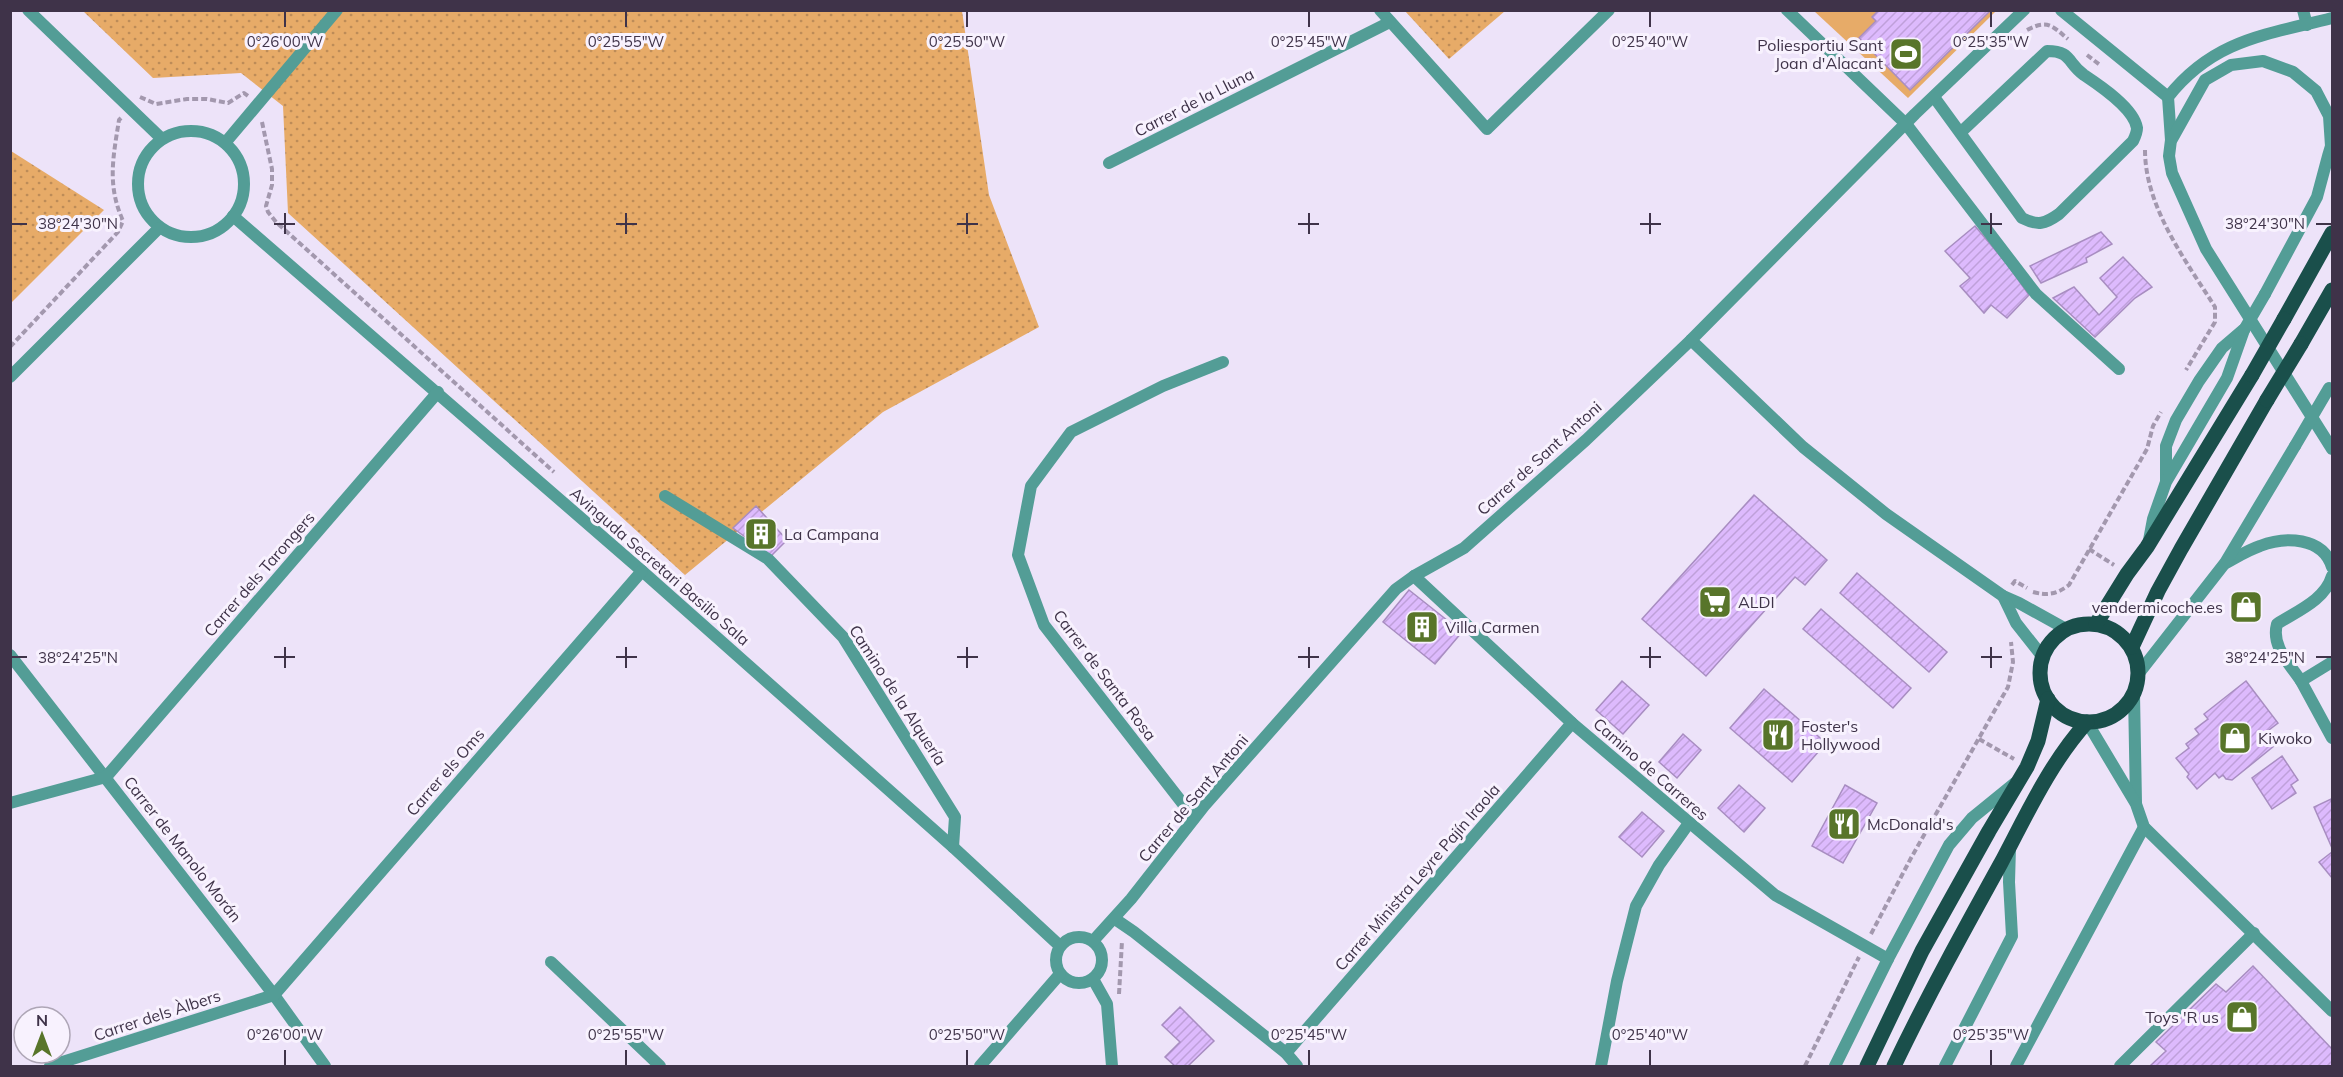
<svg xmlns="http://www.w3.org/2000/svg" width="2343" height="1077" font-family="Mulish,sans-serif">
<style>
.grass{fill:url(#grass-dots)}
.park{fill:#e7ab68}
.building{fill:url(#building-hatch);stroke:#a88dc1;stroke-width:1.5}
.lines{fill:none;stroke-linecap:round;stroke-linejoin:round}
.path{stroke:#a398ae;stroke-width:4;stroke-dasharray:6 3;stroke-linecap:butt}
.service{stroke:#539d96;stroke-width:12}
.minor{stroke:#539d96;stroke-width:12}
.tertiary{stroke:#539d96;stroke-width:12}
.primary{stroke:#1a4f4b;stroke-width:15}
.service-bridge{stroke:#539d96;stroke-width:12}
.primary-bridge{stroke:#1a4f4b;stroke-width:15}
.ticks{fill:none;stroke:#3f3349;stroke-width:2}
.labels{text-anchor:middle;dominant-baseline:central;stroke-width:6;stroke-linejoin:round;paint-order:stroke}
.poi-label{font-size:16px;fill:#3f3349;stroke:#f8f2fe;text-anchor:start}
.street-label{font-size:16px;fill:#3f3349;stroke:#f8f2fe}
.ticks-label{font-size:15px;text-anchor:middle;fill:#3f3349;stroke:#f8f2fe;stroke-width:6;stroke-linejoin:round;paint-order:stroke}
</style>
<defs>
<pattern id="grass-dots" width="8" height="8" patternUnits="userSpaceOnUse" patternTransform="scale(1.5)"><rect width="8" height="8" fill="#e7ab68"/><path d="M2 2h.1M6 6h.1" fill="none" stroke="#bd8c58" stroke-width="1.8" stroke-linecap="round"/></pattern>
<pattern id="building-hatch" width="6" height="6" patternUnits="userSpaceOnUse" patternTransform="scale(1.5)"><rect width="6" height="6" fill="#ddbafd"/><path d="M-1 1l2-2M0 6l6-6M5 7l2-2" fill="none" stroke="#bfa0da"/></pattern>
</defs>
<rect width="100%" height="100%" fill="#ede3f9"/>
<g class="grass">
<path d="M83 11H962L989 195 1039 327 883 412 685 575 288 213 283 106 241 73 153 78Z"/>
<path d="M1405 11H1505L1449 59Z"/>
<path d="M11 151 104 210 11 303Z"/>
</g>
<path class="park" d="M1814 11H1996L1908 98Z"/>
<g class="building">
<path d="M1879 10H1991L1910 90 1859 38 1876 21 1872 17Z"/>
<path d="M1975 226 2007 264 2029 295 2007 318 1991 305 1984 313 1960 286 1970 278 1945 251Z"/>
<path d="M2101 232 2112 244 2086 258 2087 262 2041 283 2030 266Z"/>
<path d="M2123 257 2152 287 2135 298 2095 337 2053 298 2074 287 2099 315 2117 297 2100 278Z"/>
<path d="M1754 495 1827 560 1805 585 1795 577 1706 676 1642 619Z"/>
<path d="M756 506 787 540 771 556 733 528Z"/>
<path d="M1857 573 1947 652 1929 672 1840 593Z"/>
<path d="M1409 590 1462 632 1435 664 1383 622Z"/>
<path d="M2245 599 2254 612 2247 616 2239 603Z"/>
<path d="M1821 609 1911 688 1893 708 1803 629Z"/>
<path d="M1622 681 1649 705 1623 734 1596 710Z"/>
<path d="M2246 681 2278 723 2269 730 2279 742 2232 780 2226 779 2223 775 2219 778 2215 773 2197 789 2187 777 2189 774 2176 758 2189 748 2186 744 2199 734 2195 729 2208 719 2204 714Z"/>
<path d="M1764 689 1826 743 1792 782 1730 728Z"/>
<path d="M1683 734 1701 750 1677 778 1659 762Z"/>
<path d="M2282 756 2298 780 2291 785 2296 793 2272 809 2252 778Z"/>
<path d="M1739 785 1765 808 1744 832 1718 808Z"/>
<path d="M1845 785 1877 803 1843 863 1812 846Z"/>
<path d="M2331 799 2332 804V848L2314 807Z"/>
<path d="M1642 812 1664 831 1642 857 1619 837Z"/>
<path d="M2332 852V878L2319 862Z"/>
<path d="M2253 966 2332 1049V1066H2150L2166 1051 2156 1042 2216 984 2226 992Z"/>
<path d="M1180 1007 1214 1041 1188 1066H1175L1165 1057 1180 1042 1162 1025Z"/>
</g>
<g class="lines">
<g class="path">
<path d="M2027 30C2048 19 2052 26 2068 39"/>
<path d="M2087 55 2100 65"/>
<path d="M140 97 156 104 187 99H207L228 103 244 93 248 96"/>
<path d="M262 122 272 169V185L266 206 268 212 276 222 554 472"/>
<path d="M2145 150C2145 207 2186 261 2215 307V322L2186 370"/>
<path d="M10 347 118 232 123 221C107 185 113 158 119 120L121 118"/>
<path d="M2089 549 2114 565"/>
<path d="M2012 585 2015 581 2027 588"/>
<path d="M2033 592C2048 596 2057 594 2069 585L2147 449 2153 426 2161 412"/>
<path d="M1979 739 2014 759"/>
<path d="M1871 934 1911 858 2008 687 2013 662 2011 642"/>
<path d="M1119 994 1122 941"/>
<path d="M1805 1066 1859 957"/>
</g>
<g class="service">
<path d="M2303 10 2307 25"/>
<path d="M2332 18C2266 35 2214 39 2168 97L2171 140 2169 156 2172 173 2206 249 2332 449"/>
<path d="M1934 97 2022 218C2038 226 2045 224 2059 214L2133 141C2135 137 2137 132 2137 128 2134 108 2099 85 2084 75 2067 63 2072 51 2047 51L1960 133"/>
<path d="M2172 139 2205 80 2231 65 2263 61 2293 72 2316 91 2329 116 2331 146 2328 156 2317 197 2265 294"/>
<path d="M2166 480V446L2176 420 2199 381 2222 348 2243 330"/>
<path d="M665 496 768 559 843 637 955 817 953 847"/>
<path d="M2149 540 2153 519 2166 482 2227 378 2244 330"/>
<path d="M2226 563C2237 557 2248 550 2260 546 2285 536 2323 537 2332 567"/>
<path d="M2332 576C2325 600 2297 611 2277 624 2271 646 2289 663 2301 681L2332 662"/>
<path d="M2139 673 2225 563 2295 446"/>
<path d="M2301 681 2332 738"/>
<path d="M2134 694 2136 803"/>
<path d="M2087 722 2136 804 2144 827 2332 1011"/>
<path d="M1945 1066 2012 936 2009 882 2010 847"/>
<path d="M2016 1066 2144 827"/>
<path d="M2120 1066 2254 933"/>
</g>
<g class="minor">
<path d="M28 10 162 139"/>
<path d="M1380 10 1487 129 1609 10"/>
<path d="M1787 10 1906 124 2036 294 2119 369"/>
<path d="M2061 10 2168 97"/>
<path d="M225 143 337 10"/>
<path d="M1109 163 1390 22"/>
<path d="M233 216 642 571 953 847 1060 946"/>
<path d="M1691 340 1803 447 1886 514 2003 596 2019 603 2066 629"/>
<path d="M1414 576 1572 723 1775 895 1888 959"/>
<path d="M2003 596 2016 623 2042 656"/>
<path d="M10 655 274 995 325 1066"/>
<path d="M10 803 106 777 438 392"/>
<path d="M1194 818 1044 625 1018 555 1031 486 1071 432 1163 386 1223 362"/>
<path d="M1115 919 1134 932 1286 1053 1297 1066"/>
<circle cx="1079" cy="960" r="23"/>
<path d="M1093 941 1131 899 1204 806 1396 589 1414 576 1464 548 1586 440 1691 340 1915 114 2024 10"/>
<path d="M551 962 660 1066"/>
<path d="M1093 979 1107 1004 1112 1066"/>
<path d="M1286 1053 1572 723"/>
<path d="M50 1066 274 995 642 571"/>
<path d="M980 1066 1060 974"/>
<path d="M1601 1066 1617 981 1636 906 1659 865 1689 823"/>
<path d="M1835 1066 1888 959 1949 845 1972 818 2015 783"/>
</g>
<g class="tertiary">
<circle cx="191" cy="184" r="53"/>
<path d="M10 377 159 228"/>
</g>
<g class="primary">
<path d="M2284 319 2332 233"/>
<path d="M2301 344 2332 290"/>
<circle cx="2089" cy="673" r="49"/>
<path d="M2096 624 2127 574 2147 547 2252 375"/>
<path d="M2132 647 2158 591 2181 549 2267 400"/>
<path d="M1867 1066 1922 951 1989 831 2027 767 2038 741 2048 699"/>
<path d="M1894 1066C1927 997 1964 930 2001 863 2027 814 2050 763 2087 722"/>
</g>
<g class="service-bridge">
<path d="M2244 330 2265 294"/>
<path d="M2295 446 2329 388"/>
</g>
<g class="primary-bridge">
<path d="M2252 375 2284 319"/>
<path d="M2267 400 2301 344"/>
</g>
</g>
<path class="ticks" d="M285 12V27M626 12V27M967 12V27M1309 12V27M1650 12V27M1991 12V27M285 213V234M626 213V234M967 213V234M1309 213V234M1650 213V234M1991 213V234M12 224H27M274 224H295M616 224H637M957 224H978M1298 224H1319M1640 224H1661M1981 224H2002M2316 224H2331M285 647V668M626 647V668M967 647V668M1309 647V668M1650 647V668M1991 647V668M12 657H27M274 657H295M616 657H637M957 657H978M1298 657H1319M1640 657H1661M1981 657H2002M2316 657H2331M285 1050V1065M626 1050V1065M967 1050V1065M1309 1050V1065M1650 1050V1065M1991 1050V1065"/>
<defs>
<g id="stadium-square" transform="scale(1.725)"><rect x="-9" y="-9" width="18" height="18" rx="4" fill="#58752a" stroke="#f8f2fe"/><path d="M0-5a6.5 5 0 1 0 0 10a6.5 5 0 1 0 0-10ZM-3.5-1.8h7v3.6h-7Z" fill="#fff"/></g>
<g id="building-square" transform="scale(1.725)"><rect x="-9" y="-9" width="18" height="18" rx="4" fill="#58752a" stroke="#f8f2fe"/><path d="M-4-6H4V6H1V3H-1V6H-4ZM-2.5-4.3h1.7v1.8h-1.7ZM.8-4.3h1.7v1.8H.8ZM-2.5-1h1.7V.8h-1.7ZM.8-1h1.7V.8H.8Z" fill="#fff"/></g>
<g id="supermarket-square" transform="scale(1.725)"><rect x="-9" y="-9" width="18" height="18" rx="4" fill="#58752a" stroke="#f8f2fe"/><path d="M-6-5.5h2.5l.6 2H6L4.5 2H-2.5L-4.4-4H-6ZM-1.5 3.2a1.3 1.3 0 1 0 .1 0ZM3 3.2a1.3 1.3 0 1 0 .1 0Z" fill="#fff"/></g>
<g id="shop-square" transform="scale(1.725)"><rect x="-9" y="-9" width="18" height="18" rx="4" fill="#58752a" stroke="#f8f2fe"/><path d="M-5-2.5h2.3a2.7 3.5 0 0 1 5.4 0H5L5.5 6h-11ZM-1.5-2.5h3a1.5 2.3 0 0 0-3 0Z" fill="#fff"/></g>
<g id="restaurant-square" transform="scale(1.725)"><rect x="-9" y="-9" width="18" height="18" rx="4" fill="#58752a" stroke="#f8f2fe"/><path d="M-5-6h1v4h1v-4h1v4h1v-4h1v5L-1.5 .5V6h-2V.5L-5-1ZM5-6V6H3V1.5H1.5Q1.5-4 5-6Z" fill="#fff"/></g>
</defs>
<g fill-rule="evenodd">
<use href="#stadium-square" x="1906" y="54"/>
<use href="#building-square" x="761" y="534"/>
<use href="#supermarket-square" x="1715" y="602"/>
<use href="#shop-square" x="2246" y="607"/>
<use href="#building-square" x="1422" y="627"/>
<use href="#restaurant-square" x="1778" y="735"/>
<use href="#shop-square" x="2235" y="738"/>
<use href="#restaurant-square" x="1844" y="824"/>
<use href="#shop-square" x="2242" y="1017"/>
</g>
<g class="labels">
<g class="poi-label">
<text x="1883" y="45" text-anchor="end">Poliesportiu Sant<tspan x="1883" dy="18">Joan d'Alacant</tspan></text>
<text x="784" y="534">La Campana</text>
<text x="1738" y="602">ALDI</text>
<text x="2223" y="607" text-anchor="end">vendermicoche.es</text>
<text x="1445" y="627">Villa Carmen</text>
<text x="1801" y="726">Foster's<tspan x="1801" dy="18">Hollywood</tspan></text>
<text x="2258" y="738">Kiwoko</text>
<text x="1867" y="824">McDonald's</text>
<text x="2219" y="1017" text-anchor="end">Toys 'R us</text>
</g>
<g class="street-label">
<text transform="translate(1194 102) rotate(-27)">Carrer de la Lluna</text>
<text transform="translate(1539 458) rotate(-42)">Carrer de Sant Antoni</text>
<text transform="translate(660 566) rotate(41)">Avinguda Secretari Basilio Sala</text>
<text transform="translate(259 574) rotate(-49)">Carrer dels Tarongers</text>
<text transform="translate(1105 675) rotate(53)">Carrer de Santa Rosa</text>
<text transform="translate(898 695) rotate(57)">Camino de la Alquería</text>
<text transform="translate(1651 769) rotate(41)">Camino de Carreres</text>
<text transform="translate(445 772) rotate(-49)">Carrer els Oms</text>
<text transform="translate(1193 798) rotate(-50)">Carrer de Sant Antoni</text>
<text transform="translate(183 849) rotate(52)">Carrer de Manolo Morán</text>
<text transform="translate(1417 877) rotate(-49)">Carrer Ministra Leyre Pajín Iraola</text>
<text transform="translate(157 1015) rotate(-18)">Carrer dels Àlbers</text>
</g>
</g>
<g class="ticks-label">
<text x="285" y="47">0°26'00"W</text>
<text x="626" y="47">0°25'55"W</text>
<text x="967" y="47">0°25'50"W</text>
<text x="1309" y="47">0°25'45"W</text>
<text x="1650" y="47">0°25'40"W</text>
<text x="1991" y="47">0°25'35"W</text>
<text x="78" y="229">38°24'30"N</text>
<text x="2265" y="229">38°24'30"N</text>
<text x="78" y="663">38°24'25"N</text>
<text x="2265" y="663">38°24'25"N</text>
<text x="285" y="1040">0°26'00"W</text>
<text x="626" y="1040">0°25'55"W</text>
<text x="967" y="1040">0°25'50"W</text>
<text x="1309" y="1040">0°25'45"W</text>
<text x="1650" y="1040">0°25'40"W</text>
<text x="1991" y="1040">0°25'35"W</text>
</g>
<rect width="2343" height="1077" fill="none" stroke="#3f3349" stroke-width="24"/>
<g transform="translate(42 1035)"><circle r="28" fill="#f8f2fe" stroke="#aea6b6" stroke-width="1.5"/>
<path d="M0-4.5L10 22L0 15L-10 22Z" fill="#58752a"/>
<text y="-9" font-size="16" font-weight="bold" text-anchor="middle" fill="#3f3349">N</text>
</g>
</svg>
